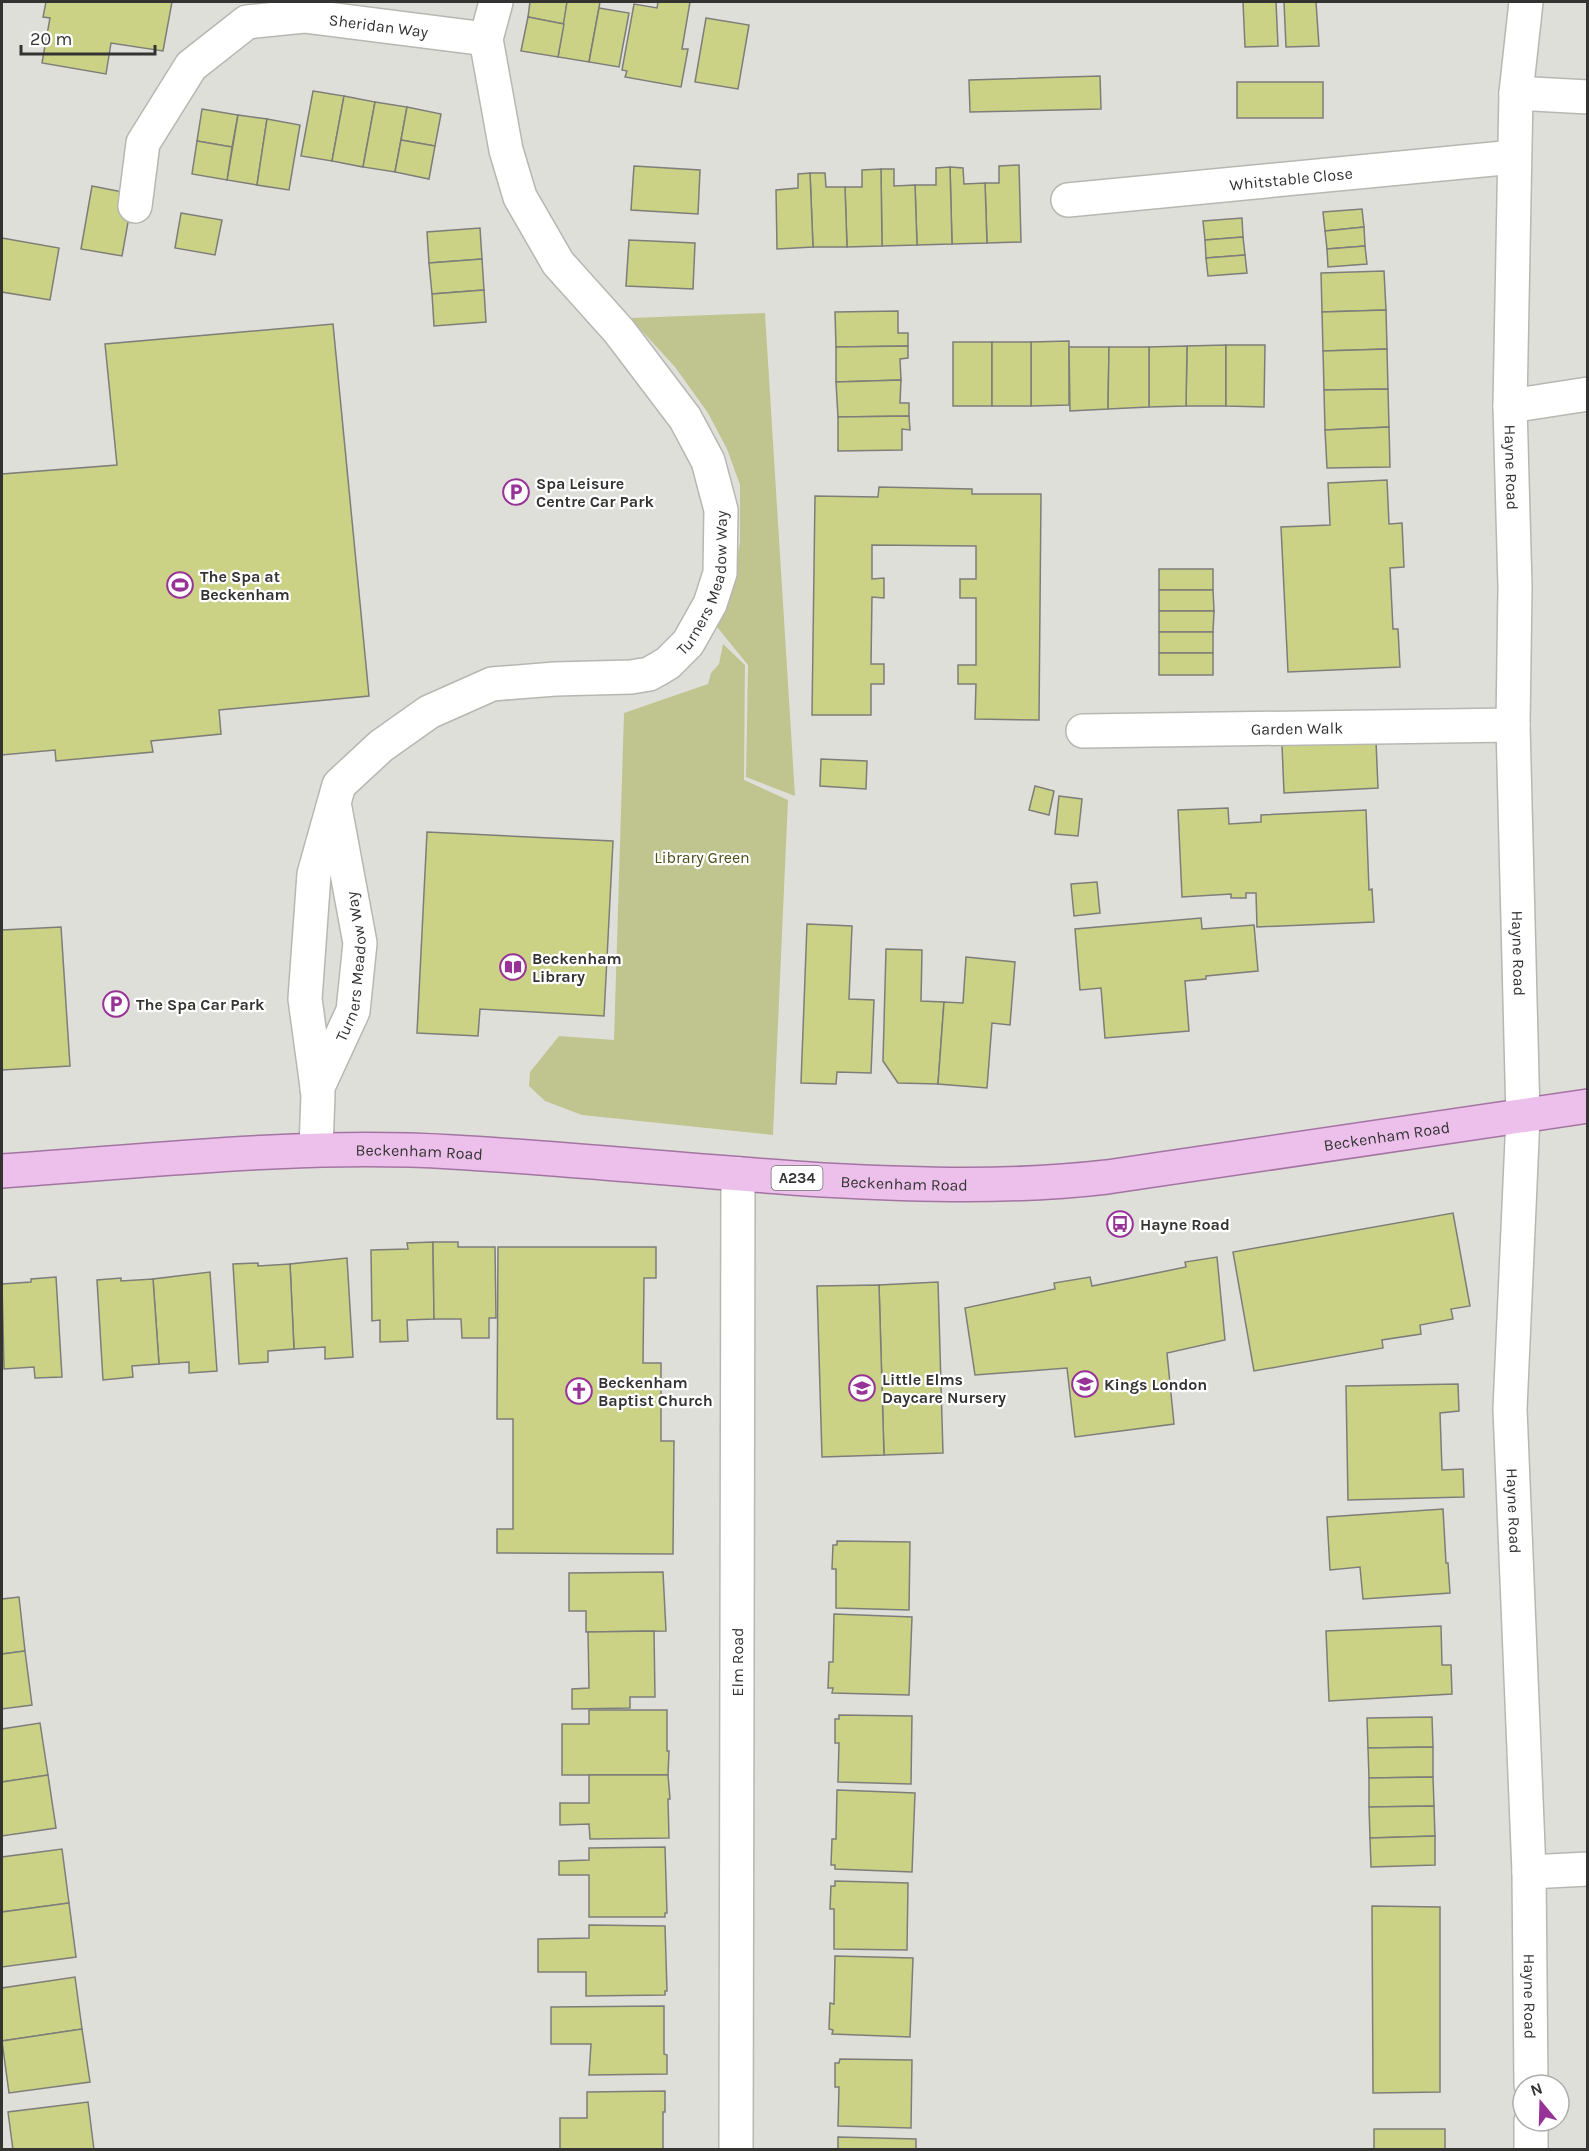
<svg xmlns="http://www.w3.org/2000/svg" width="1589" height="2151" font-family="Karla,sans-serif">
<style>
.green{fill:#c0c590}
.building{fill:#cbd286;stroke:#7e7e79;stroke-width:1.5}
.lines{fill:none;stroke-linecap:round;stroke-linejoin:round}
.street-casing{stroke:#b7b7b2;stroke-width:36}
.primary-casing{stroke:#a374a2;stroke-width:36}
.street{stroke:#fff;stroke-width:33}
.primary{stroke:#ecc0eb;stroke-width:33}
.labels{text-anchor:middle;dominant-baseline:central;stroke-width:4.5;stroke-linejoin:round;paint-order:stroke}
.shield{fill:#fff;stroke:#707170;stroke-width:1.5}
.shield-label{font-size:15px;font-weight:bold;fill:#333432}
.street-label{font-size:16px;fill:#333432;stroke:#fff}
.poi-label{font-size:16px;font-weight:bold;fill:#333432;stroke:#fff;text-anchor:start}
.park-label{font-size:16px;fill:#4b4f17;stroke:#fff}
</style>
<rect width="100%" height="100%" fill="#dfdfda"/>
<g class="green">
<path d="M765 313 795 796 746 777 748 665 717 627 731 593 740 542V485L727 449 708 413 675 367 630 318Z"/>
<path d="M723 644 745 665 744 780 788 800 773 1135 582 1115 545 1101 529 1086 530 1072 559 1036 614 1040 624 713 708 684 711 673 719 664Z"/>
</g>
<g class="building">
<path d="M46 2H172L163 51 111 43 106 74 42 63 50 18 43 17Z"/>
<path d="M530 2H567L564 24 528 17Z"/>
<path d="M567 2H600L589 62 558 57Z"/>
<path d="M658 2H690L682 49H688L681 87 625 77 627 71 622 70 634 4 657 8Z"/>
<path d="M1238 2H1276L1278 46 1245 47 1243 2Z"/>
<path d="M1284 2H1316L1319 46 1286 47Z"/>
<path d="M599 8 629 13 619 67 589 62Z"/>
<path d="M528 17 564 24 558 57 521 51Z"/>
<path d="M706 18 749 25 738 89 695 82Z"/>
<path d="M1100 76 1101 109 970 112 969 80Z"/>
<rect x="1237" y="82" width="86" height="36"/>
<path d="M313 91 344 96 332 161 301 156Z"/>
<path d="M344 96 375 102 363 167 332 161Z"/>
<path d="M375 102 407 107 395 172 363 167Z"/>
<path d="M407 107 441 114 435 146 401 140Z"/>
<path d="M202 109 238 115 232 147 197 141Z"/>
<path d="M238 115 267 119 257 185 227 180Z"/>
<path d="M267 119 300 125 289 190 257 185Z"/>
<path d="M401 140 435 146 429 179 395 172Z"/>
<path d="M197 141 232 147 227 180 192 174Z"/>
<path d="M1019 165 1021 242 987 243 985 183H999V166Z"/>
<path d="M634 166 700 170 698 214 631 210Z"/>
<path d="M950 167 963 168 964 184 985 183 987 243 952 244Z"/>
<path d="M950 167 952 244 917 245 915 185H936V168Z"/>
<path d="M881 169H894V186L915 185 917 245 882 246Z"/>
<path d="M881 169 882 246 847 247 845 187H862V170Z"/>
<path d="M810 173H825L826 187H845L847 247H813Z"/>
<path d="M810 173 813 247 777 249 776 190 798 188V174Z"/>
<path d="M92 186 133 194 122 256 81 249Z"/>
<path d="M1362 209 1364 227 1325 231 1323 212Z"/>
<path d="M181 213 222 220 215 255 175 248Z"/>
<path d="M1242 218 1243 237 1205 240 1203 221Z"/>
<path d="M1364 227 1365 246 1327 249 1325 231Z"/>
<path d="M480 228 482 259 429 263 427 232Z"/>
<path d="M1243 237 1245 255 1206 258 1205 240Z"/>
<path d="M2 238 59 248 50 300 2 292Z"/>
<path d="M629 240 695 243 693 289 626 286Z"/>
<path d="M1365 246 1367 264 1328 267 1327 249Z"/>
<path d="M1245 255 1247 273 1208 276 1206 258Z"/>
<path d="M482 259 484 290 432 294 429 263Z"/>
<path d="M1384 271 1386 310 1322 312 1321 273Z"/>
<path d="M484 290 486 322 434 326 432 294Z"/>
<path d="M1386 310 1387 349 1323 351 1322 312Z"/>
<path d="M898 311V333H908V346L836 347 835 312Z"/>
<path d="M333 324 369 696 219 710 221 734 151 741 153 752 56 761 55 750 2 755V474L117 465 105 344Z"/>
<path d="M1069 341V405L1031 406V342Z"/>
<rect x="953" y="342" width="39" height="64"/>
<rect x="992" y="342" width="39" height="64"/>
<path d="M1226 345V406H1186L1187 346Z"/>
<path d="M1226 345H1265L1264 407 1226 406Z"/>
<path d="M908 346V358L900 359 901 380 836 382V347Z"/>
<path d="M1187 346 1186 406 1149 407V347Z"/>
<path d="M1069 347H1109L1108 409 1070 411Z"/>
<path d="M1109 347H1149V407L1108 409Z"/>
<path d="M1387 349 1388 389 1324 390 1323 351Z"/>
<path d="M901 380 900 403H909V416L838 417 836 382Z"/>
<path d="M1388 389 1389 427 1325 430 1324 390Z"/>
<path d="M909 416 910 430 902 429V450L838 451V417Z"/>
<path d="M1389 427 1390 467 1327 468 1325 430Z"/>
<path d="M1387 480 1389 524 1402 523 1404 567 1390 568 1393 629H1398L1400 667 1288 672 1281 527 1330 525 1328 483Z"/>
<path d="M879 487 972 489V494H1041L1039 720 975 719 976 684H958V665H976V598H960V579H976V546L872 545V579L884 578V598L872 597 871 664H884V684H871V715H812L815 496 878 497Z"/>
<rect x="1159" y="569" width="54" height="21"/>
<path d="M1159 590H1213L1214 611H1159Z"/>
<path d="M1159 611H1214L1213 632H1159Z"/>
<rect x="1159" y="632" width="54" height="21"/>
<rect x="1159" y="653" width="54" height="22"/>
<path d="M1376 741 1378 788 1284 793 1282 745Z"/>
<path d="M821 759 867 761 866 789 820 786Z"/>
<path d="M1035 786 1054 791 1049 815 1029 810Z"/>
<path d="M1059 796 1082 799 1078 836 1055 834Z"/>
<path d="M1228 808 1229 824 1261 822V815L1366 810 1369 890 1372 889 1374 922 1257 927 1256 893H1246V898H1231V894L1182 897 1178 810Z"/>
<path d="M427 832 613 841 604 1016 480 1009 478 1036 417 1033Z"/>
<path d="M1097 882 1100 913 1074 916 1071 884Z"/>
<path d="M1201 918 1202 929 1254 925 1258 971 1206 976V979L1185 981 1189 1031 1105 1038 1101 988 1080 990 1075 929Z"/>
<path d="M807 924 852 926 849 999 874 1000 871 1073 837 1072 836 1084 801 1083Z"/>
<path d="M61 927 70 1066 2 1070V930Z"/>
<path d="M886 949 922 950 921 1001 944 1002 938 1084 898 1083 883 1061Z"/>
<path d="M966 957 1015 962 1010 1025 992 1023 987 1088 938 1084 944 1002 963 1003Z"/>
<path d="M1453 1213 1470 1306 1451 1309 1453 1319 1420 1325 1421 1334 1382 1340 1383 1348 1254 1371 1233 1252Z"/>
<path d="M433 1242 434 1319 407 1320 408 1341 380 1342V1320L372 1321 371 1250 408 1249 407 1243Z"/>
<path d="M433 1242H458V1247H495L496 1318H489V1338H462L461 1319H434Z"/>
<path d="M498 1247H656V1278H644L643 1363H661V1441H674L673 1554 497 1553V1529H513V1419H497Z"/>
<path d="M1217 1257 1225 1340 1167 1353 1174 1424 1075 1437 1067 1368 975 1375 965 1308 1055 1289 1054 1283 1090 1277 1092 1286 1186 1267 1185 1262Z"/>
<path d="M347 1258 353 1357 325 1359V1347L294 1349 290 1264Z"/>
<path d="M258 1263V1266L290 1264 294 1349 268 1351V1362L239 1364 233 1264Z"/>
<path d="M210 1272 217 1371 189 1373V1362L159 1364 153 1279Z"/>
<path d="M56 1277 62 1377 35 1378 34 1367 4 1369 2 1284 31 1282V1279Z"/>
<path d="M121 1278V1281L153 1279 159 1364 132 1366 133 1377 103 1380 97 1280Z"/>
<path d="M938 1282 943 1453 884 1455 879 1285Z"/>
<path d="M879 1285 884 1455 822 1457 817 1286Z"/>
<path d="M1458 1384 1459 1411 1440 1413 1442 1470 1463 1469 1464 1497 1348 1500 1346 1386Z"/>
<path d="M1443 1509 1446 1563H1448L1450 1593 1363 1599 1360 1567 1330 1570 1327 1517Z"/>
<path d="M837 1541 910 1542 909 1610 836 1608V1569H832L833 1545H837Z"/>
<path d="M663 1572 666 1631 586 1632V1611H569V1573Z"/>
<path d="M19 1597 25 1651 2 1654V1599Z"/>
<path d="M834 1614 912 1617 909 1695 832 1693 833 1688H828L829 1662H833Z"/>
<path d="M1441 1626 1442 1665H1451L1452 1694 1329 1701 1326 1631Z"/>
<path d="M654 1631 655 1697H630V1708L572 1709V1689L589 1688 588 1632Z"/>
<path d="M25 1651 32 1705 2 1709V1654Z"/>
<path d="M589 1710H667V1751H669L668 1775H562V1724H589Z"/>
<path d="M839 1715 912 1716 911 1784 838 1782 839 1743H835V1719H839Z"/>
<path d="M1432 1717 1433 1747 1368 1748 1367 1718Z"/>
<path d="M40 1723 48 1775 2 1782V1729Z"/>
<path d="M1433 1747V1777L1369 1778 1368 1748Z"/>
<path d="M48 1775 56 1828 2 1836V1782Z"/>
<path d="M589 1775H668L670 1799H668L669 1838 590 1839 589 1824 560 1825V1803H589Z"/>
<path d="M1433 1777 1434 1806 1369 1807V1778Z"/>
<path d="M837 1790 915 1793 912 1872 835 1869V1865H831L832 1839H836Z"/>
<path d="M1434 1806 1435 1836 1370 1838 1369 1807Z"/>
<path d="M1435 1836V1865L1371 1867 1370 1838Z"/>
<path d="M665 1847 667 1913H665V1917H589V1875H559V1861L589 1860V1848Z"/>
<path d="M62 1849 69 1903 2 1912V1857Z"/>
<path d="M835 1881 908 1883 907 1950 834 1949V1909H830L831 1886H835Z"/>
<path d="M69 1903 76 1957 2 1967V1912Z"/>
<path d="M1372 1906 1440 1907V2092L1373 2093Z"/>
<path d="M589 1925 665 1926 667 1991H665V1995L586 1996V1972H538V1939L589 1938Z"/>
<path d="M835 1956 913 1958 910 2037 832 2034 833 2030 829 2029 830 2003 834 2004Z"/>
<path d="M75 1977 82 2029 2 2041V1988Z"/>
<path d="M664 2006V2054L667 2055V2074L589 2075 591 2044H551V2007Z"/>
<path d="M82 2029 90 2082 9 2093 2 2041Z"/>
<path d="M840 2059 912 2060 911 2128 838 2126 839 2087H835V2063H839Z"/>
<path d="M665 2091V2112H663V2150H560V2118H587V2092Z"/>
<path d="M88 2102 94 2150H13L8 2112Z"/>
<rect x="1374" y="2129" width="71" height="21"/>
<path d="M838 2137 916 2139V2150H838Z"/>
</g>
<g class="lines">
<g class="street-casing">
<g id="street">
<path id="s1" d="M1526 2 1516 93 1510 406 1515 587 1513 725 1523 1117 1510 1409 1529 1872 1531 2085"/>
<path d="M1516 93 1588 97"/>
<path id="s2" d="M1068 200 1514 157"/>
<path id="s3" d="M135 206 143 143 191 66 247 22 304 16 486 39"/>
<path d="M1510 406 1588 394"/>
<path id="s4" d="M1083 731 1513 725"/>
<path id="s5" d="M317 1089 353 1011 360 943 335 808"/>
<path id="s6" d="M316 1149 318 1094 305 999 314 874 339 785 381 746 429 712 492 684 555 679 631 677 649 674 658 669 668 663 688 643 710 604 720 573 721 510 708 461 685 418 619 331 558 263 520 197 506 150 486 39 496 2"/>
<path d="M1529 1872 1588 1869"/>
<path d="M1531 2121V2150"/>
<path id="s7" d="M736 2150 738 1174"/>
</g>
</g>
<g class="primary-casing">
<g id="primary">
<path id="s8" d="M2 1171C151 1161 301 1143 452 1152 576 1159 699 1172 823 1180 918 1185 1012 1188 1107 1177L1588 1106"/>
</g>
</g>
<use href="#street" class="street"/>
<use href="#primary" class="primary"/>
</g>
<defs>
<g id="parking-ring" transform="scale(1.35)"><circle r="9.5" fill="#fff" stroke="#973297" stroke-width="1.5"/><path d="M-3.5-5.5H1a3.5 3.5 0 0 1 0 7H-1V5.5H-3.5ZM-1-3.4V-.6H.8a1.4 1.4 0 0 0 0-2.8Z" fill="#973297"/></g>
<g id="stadium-ring" transform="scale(1.35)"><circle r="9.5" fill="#fff" stroke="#973297" stroke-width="1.5"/><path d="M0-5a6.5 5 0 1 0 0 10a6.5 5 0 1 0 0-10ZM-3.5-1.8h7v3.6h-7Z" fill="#973297"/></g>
<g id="library-ring" transform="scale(1.35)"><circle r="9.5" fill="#fff" stroke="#973297" stroke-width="1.5"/><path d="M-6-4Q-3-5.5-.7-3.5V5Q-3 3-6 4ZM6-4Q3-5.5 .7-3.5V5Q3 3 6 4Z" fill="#973297"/></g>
<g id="bus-ring" transform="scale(1.35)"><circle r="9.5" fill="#fff" stroke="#973297" stroke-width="1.5"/><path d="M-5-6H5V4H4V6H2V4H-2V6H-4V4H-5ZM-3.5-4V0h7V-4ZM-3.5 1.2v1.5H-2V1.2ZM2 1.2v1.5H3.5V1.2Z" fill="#973297"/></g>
<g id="school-ring" transform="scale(1.35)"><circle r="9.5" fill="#fff" stroke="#973297" stroke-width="1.5"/><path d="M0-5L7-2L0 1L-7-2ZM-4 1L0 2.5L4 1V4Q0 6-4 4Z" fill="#973297"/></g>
<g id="church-ring" transform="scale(1.35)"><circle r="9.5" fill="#fff" stroke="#973297" stroke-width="1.5"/><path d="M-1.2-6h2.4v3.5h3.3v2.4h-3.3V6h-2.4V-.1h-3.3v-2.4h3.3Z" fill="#973297"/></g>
</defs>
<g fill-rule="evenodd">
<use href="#parking-ring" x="516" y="492"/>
<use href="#stadium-ring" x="180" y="585"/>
<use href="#library-ring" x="513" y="967"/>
<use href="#parking-ring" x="116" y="1004"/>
<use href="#bus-ring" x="1120" y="1224"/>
<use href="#school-ring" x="1085" y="1384"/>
<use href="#school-ring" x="862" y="1388"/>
<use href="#church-ring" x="579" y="1391"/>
</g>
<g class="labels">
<rect class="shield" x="771.5" y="1166" width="51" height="24" rx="4.5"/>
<g class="shield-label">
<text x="797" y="1178">A234</text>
</g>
<g class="street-label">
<text stroke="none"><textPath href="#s3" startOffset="358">Sheridan Way</textPath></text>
<text stroke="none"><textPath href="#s2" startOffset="224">Whitstable Close</textPath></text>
<text stroke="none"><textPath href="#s1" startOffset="466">Hayne Road</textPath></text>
<text stroke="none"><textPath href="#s6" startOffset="825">Turners Meadow Way</textPath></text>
<text stroke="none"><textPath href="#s4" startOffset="214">Garden Walk</textPath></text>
<text stroke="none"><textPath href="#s1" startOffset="952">Hayne Road</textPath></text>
<text stroke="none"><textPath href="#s5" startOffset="130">Turners Meadow Way</textPath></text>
<text stroke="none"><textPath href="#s8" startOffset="1390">Beckenham Road</textPath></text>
<text stroke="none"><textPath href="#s8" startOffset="418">Beckenham Road</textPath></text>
<text stroke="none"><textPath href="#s8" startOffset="904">Beckenham Road</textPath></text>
<text stroke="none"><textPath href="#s1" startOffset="1510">Hayne Road</textPath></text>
<text stroke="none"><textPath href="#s7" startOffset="488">Elm Road</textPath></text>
<text stroke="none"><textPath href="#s1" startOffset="1996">Hayne Road</textPath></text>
</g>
<g class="poi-label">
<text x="536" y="483">Spa Leisure<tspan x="536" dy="18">Centre Car Park</tspan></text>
<text x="200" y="576">The Spa at<tspan x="200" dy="18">Beckenham</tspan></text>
<text x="532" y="958">Beckenham<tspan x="532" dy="18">Library</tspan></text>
<text x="136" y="1004">The Spa Car Park</text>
<text x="1140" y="1224">Hayne Road</text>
<text x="882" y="1379">Little Elms<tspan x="882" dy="18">Daycare Nursery</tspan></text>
<text x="598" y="1382">Beckenham<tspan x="598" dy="18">Baptist Church</tspan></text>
<text x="1104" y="1384">Kings London</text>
</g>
<g class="park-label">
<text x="702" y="857">Library Green</text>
</g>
</g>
<rect width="1589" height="2151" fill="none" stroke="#333432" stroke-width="6"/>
<g transform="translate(1541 2103) rotate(341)"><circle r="28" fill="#ffffff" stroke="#adaead" stroke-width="1.5"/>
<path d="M0-4.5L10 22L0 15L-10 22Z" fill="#973297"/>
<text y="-9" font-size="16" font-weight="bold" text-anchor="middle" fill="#333432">N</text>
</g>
<path d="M21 45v9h134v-9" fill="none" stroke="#333432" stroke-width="3"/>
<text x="30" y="45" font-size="18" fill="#333432" stroke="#ffffff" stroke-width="4.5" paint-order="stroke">20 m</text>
</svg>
